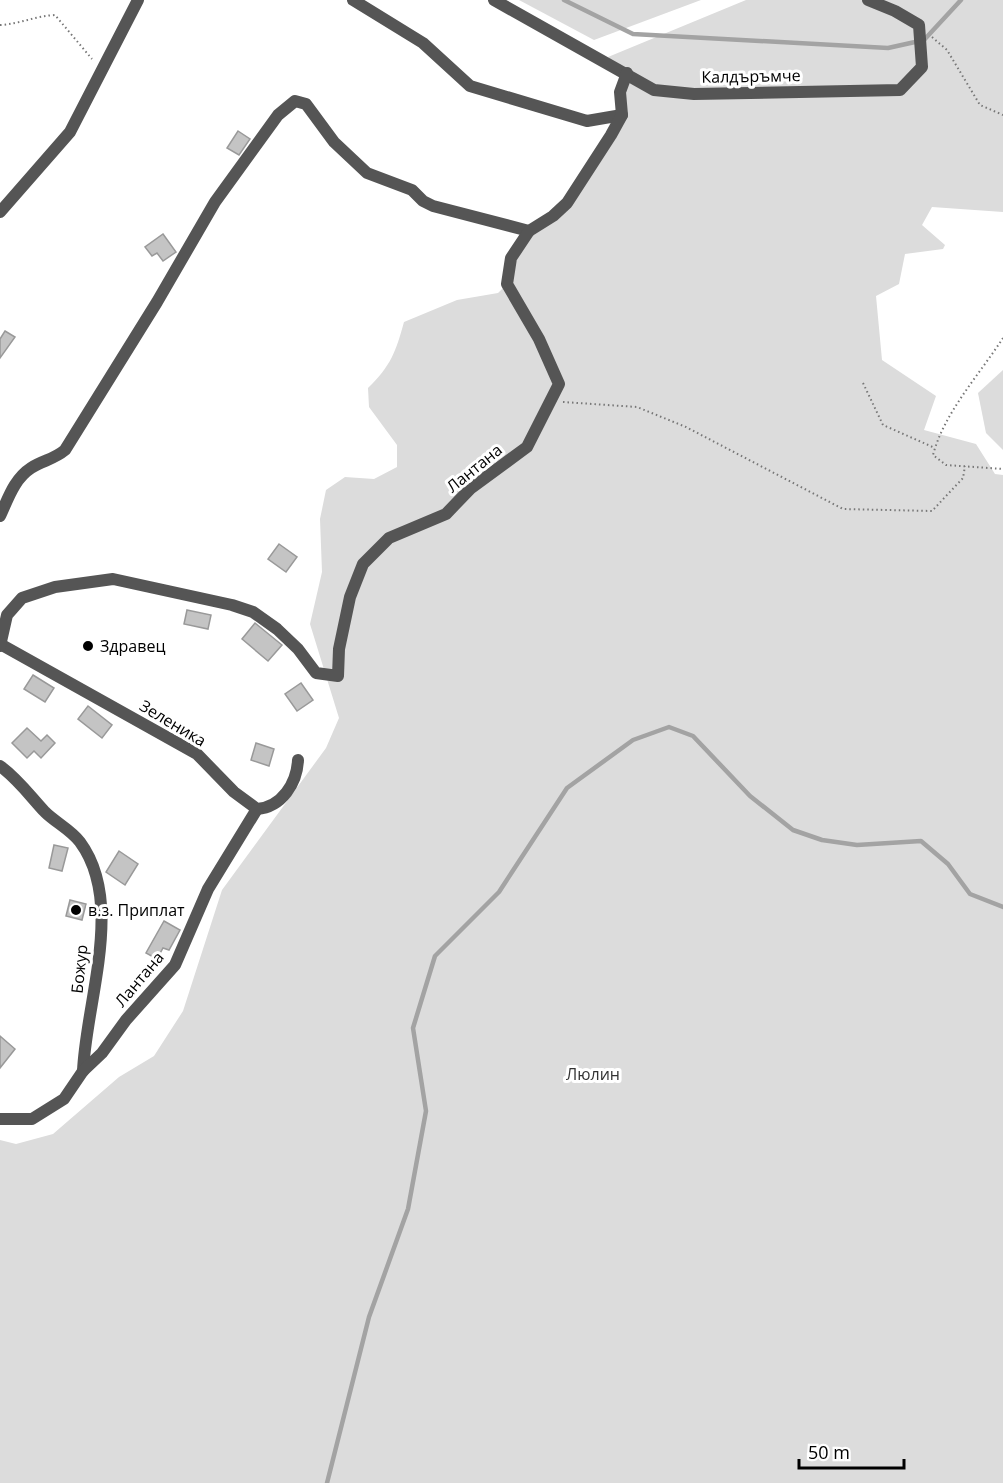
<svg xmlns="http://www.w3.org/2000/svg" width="1003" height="1483" font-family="'Open Sans',sans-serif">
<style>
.green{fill:#dcdcdc}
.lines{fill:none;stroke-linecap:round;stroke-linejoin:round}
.stream{stroke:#a3a3a3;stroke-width:4.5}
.building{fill:#c4c4c4;stroke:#999;stroke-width:1.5}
.path{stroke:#777;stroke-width:2;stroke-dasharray:1.5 3;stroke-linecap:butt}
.minor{stroke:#555;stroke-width:12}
.poi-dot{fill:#000;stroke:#fff;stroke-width:2}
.labels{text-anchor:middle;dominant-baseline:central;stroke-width:6;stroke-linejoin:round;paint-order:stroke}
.street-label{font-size:16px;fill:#000;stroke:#fff}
.poi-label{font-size:16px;fill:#000;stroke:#fff;text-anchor:start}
.park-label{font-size:16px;fill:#333;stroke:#fff}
</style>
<rect width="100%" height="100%" fill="#fff"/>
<g class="green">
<path d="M519 0H701L594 40Z"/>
<path d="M746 0H1003V212L932 207 922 225 945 245 943 249 905 254 899 284 876 296 882 360 936 396 924 430 976 444 995 474 1003 475V1483H0V1140L16 1144 53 1134 119 1077 154 1056 183 1011 222 890 326 748 339 718 310 624 322 572 320 519 326 490 345 477 374 479 397 467V445L369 407 368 388C391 366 396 351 404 322L457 300 498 293 507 284 526 237 563 213 623 119 622 70 608 57Z"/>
<path d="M1003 370V450L986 433 978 393Z"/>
</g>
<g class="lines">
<g class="stream">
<path d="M564 0 633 34 888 48 924 40 961 0"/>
<path d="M327 1483 369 1317 408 1209 426 1111 413 1028 435 956 499 892 567 788 633 740 669 727 693 736 750 796 793 830 822 840 857 845 921 841 948 864 970 894 1003 907"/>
</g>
</g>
<g class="building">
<path d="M238 131 250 139 239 155 227 148Z"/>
<path d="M163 234 176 252 163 261 157 253 152 256 145 247Z"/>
<path d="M5 331 15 337 0 358V339Z"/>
<path d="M279 544 297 557 286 572 268 559Z"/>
<path d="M187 610 211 615 208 629 184 624Z"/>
<path d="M255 623 282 645 268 661 242 639Z"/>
<path d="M33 675 54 688 45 702 24 689Z"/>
<path d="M301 683 313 700 297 711 285 694Z"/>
<path d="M88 706 112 725 102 738 78 719Z"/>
<path d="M27 728 41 741 47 735 55 743 41 758 34 751 27 758 12 743Z"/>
<path d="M256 743 274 749 269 766 251 760Z"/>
<path d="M54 845 68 848 62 871 49 868Z"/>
<path d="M119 851 138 864 125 885 106 872Z"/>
<path d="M70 900 86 904 82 920 66 916Z"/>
<path d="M164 921 180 930 169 950 163 948 157 959 146 953Z"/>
<path d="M0 1036 15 1049 0 1068Z"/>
</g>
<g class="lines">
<g class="path">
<path d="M0 25C20 24 35 16 55 15L92 59"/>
<path d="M932 37 947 50 980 105 1003 115"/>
<path d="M1003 338C979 375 944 413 933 455L946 465 1003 469"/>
<path d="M863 383 883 425 935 448"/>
<path d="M563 402 637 407 686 427 843 509 932 511 963 478 965 466"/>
</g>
<g class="minor">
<path d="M353 0 423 43 470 86 587 121 622 115"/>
<path d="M494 0 654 90 694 94 900 90 922 67 919 25 895 11 868 0"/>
<path d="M0 212 70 132 138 0"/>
<path d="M0 516C8 499 14 479 31 468 43 460 53 460 65 450L157 302 215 202 278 115 295 101 306 104 334 142 367 173 412 190 423 201 433 206 529 231"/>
<path d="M0 644 197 754 234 792 257 809C282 807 297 783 298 760"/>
<path d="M0 646 7 615 22 598 55 587 113 579 232 605 253 612 277 629 298 649 316 673 338 676 339 649 350 597 363 564 389 538 446 514 470 489 527 447 559 384 539 339 507 284 511 258 529 231 553 216 567 203 611 135 622 115 620 92 627 73"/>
<path d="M0 766C18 779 30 796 45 812 55 822 71 830 80 842 125 903 86 1001 83 1071"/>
<path d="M0 1119H32L64 1099 83 1071 102 1053 126 1020 175 965 208 889 257 809"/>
</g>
</g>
<g class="poi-dot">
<circle cx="88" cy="646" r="6"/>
<circle cx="76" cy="910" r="6"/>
</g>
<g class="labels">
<g class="street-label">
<text transform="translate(751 76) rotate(-1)">Калдъръмче</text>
<text transform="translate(474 468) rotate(-39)">Лантана</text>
<text transform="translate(173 723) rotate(31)">Зеленика</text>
<text transform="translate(79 969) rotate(-84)">Божур</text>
<text transform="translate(139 979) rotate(-50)">Лантана</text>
</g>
<g class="poi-label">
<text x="100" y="646">Здравец</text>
<text x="88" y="910">в.з. Приплат</text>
</g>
<g class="park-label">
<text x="593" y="1074">Люлин</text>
</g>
</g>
<path d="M799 1459v9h105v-9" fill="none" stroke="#000000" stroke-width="3"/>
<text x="808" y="1459" font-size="18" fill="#000000" stroke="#ffffff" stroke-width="4.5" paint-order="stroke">50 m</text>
</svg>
